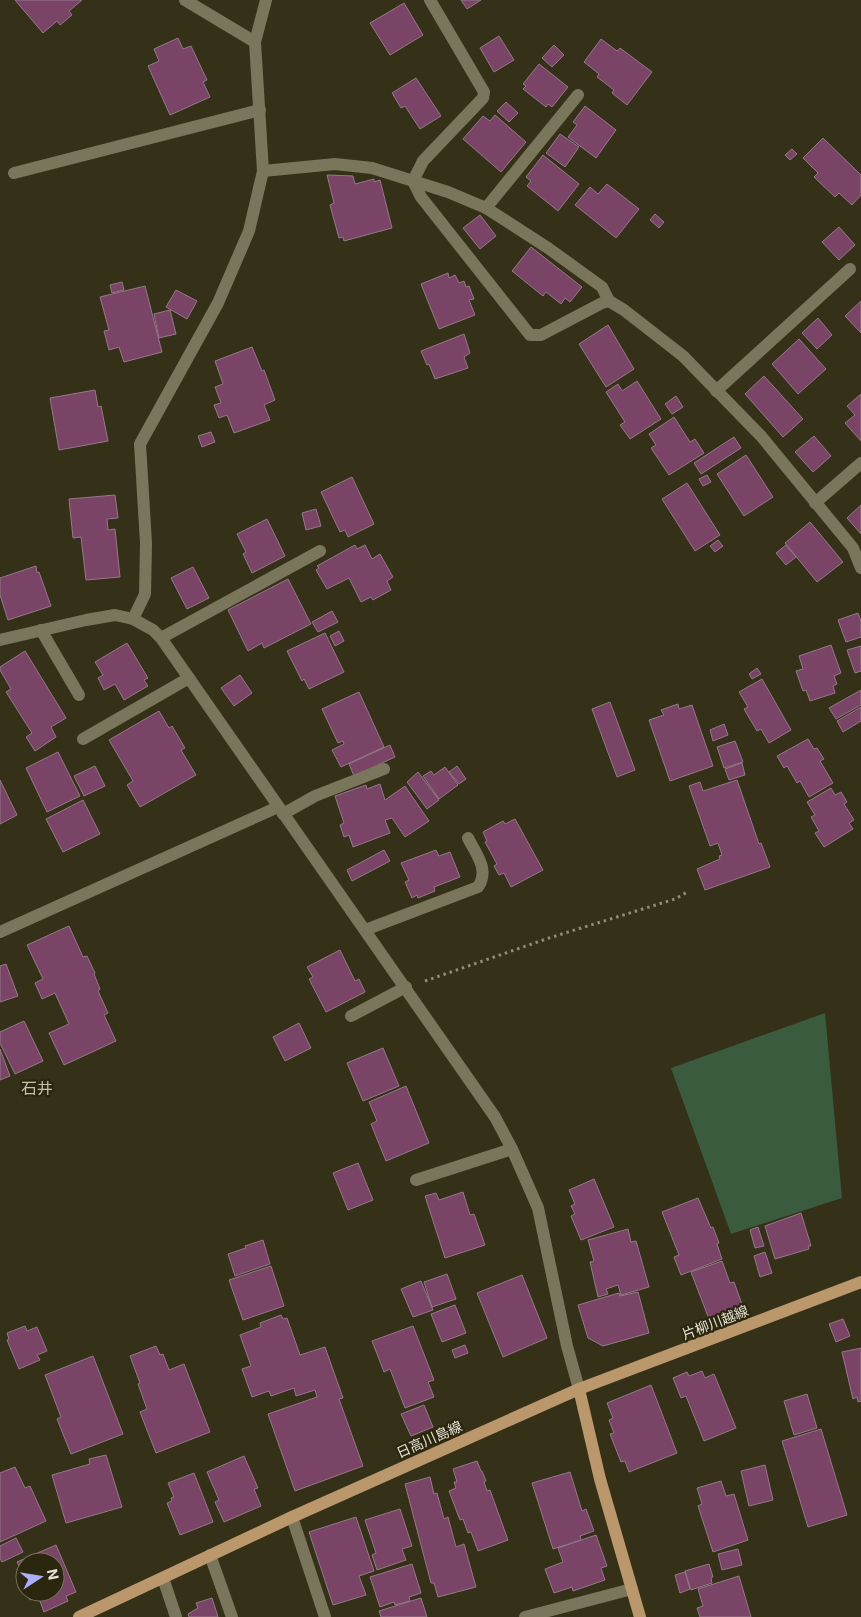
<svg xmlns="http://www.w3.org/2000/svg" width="861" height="1617" font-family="Inter,'Noto Sans JP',sans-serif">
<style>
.green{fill:#3a5b3d}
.building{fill:#794466;stroke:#947989}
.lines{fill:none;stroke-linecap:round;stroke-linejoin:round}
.path{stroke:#918d7a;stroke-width:3;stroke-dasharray:2.5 4;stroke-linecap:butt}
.minor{stroke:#7a765b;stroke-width:12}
.major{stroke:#bb986c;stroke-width:12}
.labels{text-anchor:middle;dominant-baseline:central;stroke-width:4.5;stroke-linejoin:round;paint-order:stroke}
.street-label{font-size:14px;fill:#e6e3d5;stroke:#2b260e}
.quarter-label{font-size:16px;fill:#c5c0a3;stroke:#2b260e}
</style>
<rect width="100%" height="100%" fill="#353018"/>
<path class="green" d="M825 1013 842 1198 731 1234 671 1068Z"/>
<g class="building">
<path d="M15 0H82L69 11 72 15 60 25 57 21 43 33Z"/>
<path d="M461 0H481L467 9Z"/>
<path d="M404 3 423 35 390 55 370 23Z"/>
<path d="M499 36 514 60 494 72 480 48Z"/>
<path d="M178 38 183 49 191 46 207 80 203 82 210 97 170 115 148 66 159 61 154 49Z"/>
<path d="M601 39 617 51 620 48 652 72 627 105 612 93 614 90 597 77 599 74 584 62Z"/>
<path d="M554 45 564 55 552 67 542 58Z"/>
<path d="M539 64 568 87 552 107 548 104 546 107 523 89 526 86 523 84Z"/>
<path d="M416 78 441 116 420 129 405 106 401 108 392 93Z"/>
<path d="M506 102 518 113 509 122 497 111Z"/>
<path d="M585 106 616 130 596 158 568 137 577 125 573 122Z"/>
<path d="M495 115 526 142 501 172 463 139 483 116 490 121Z"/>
<path d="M560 134 579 147 565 167 546 153Z"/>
<path d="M823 138 861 175V195L852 205 839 193 835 197 814 177 818 173 803 158Z"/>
<path d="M792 149 797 154 790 160 785 155Z"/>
<path d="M543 155 579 184 558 211 527 186 531 181 526 177Z"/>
<path d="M327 175 353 176 355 184 374 179V182L380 180 392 228 344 241 343 237 339 238 330 205 334 203Z"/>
<path d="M607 184 639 209 616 238 575 205 590 187 598 194Z"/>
<path d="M655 214 664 222 659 228 650 220Z"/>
<path d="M480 215 496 236 480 249 463 228Z"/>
<path d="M839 227 855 245 839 260 822 242Z"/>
<path d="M531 247 582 287 570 302 565 298 561 304 546 292 543 296 512 271Z"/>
<path d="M448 273 449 278 455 275 459 283 464 281 466 287 469 286 474 299 469 300 475 315 439 329 421 284Z"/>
<path d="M122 282 124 290 112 293 110 285Z"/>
<path d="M145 286 162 352 124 362 119 347 109 350 104 331 109 330 100 297Z"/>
<path d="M176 290 197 301 187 319 166 307Z"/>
<path d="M861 301V333L845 316Z"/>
<path d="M170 310 176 334 159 338 154 314Z"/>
<path d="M818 318 832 335 817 349 802 333Z"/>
<path d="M608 325 634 369 606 387 579 344Z"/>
<path d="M464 334 470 353 464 357 468 368 435 379 429 364 427 365 421 351Z"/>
<path d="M799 339 826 369 798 394 772 364Z"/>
<path d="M252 347 262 371 264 370 275 400 264 405 270 420 234 433 227 415 219 418 214 405 221 403 215 387 223 384 215 361Z"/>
<path d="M764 376 803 419 783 437 745 394Z"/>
<path d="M637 381 661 419 630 439 620 425 625 422 606 392 618 384 622 391Z"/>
<path d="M95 390 98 407 101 406 108 441 59 450 50 398Z"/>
<path d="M861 394V441L845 423 855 415 847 406Z"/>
<path d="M676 396 683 407 672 414 665 404Z"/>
<path d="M674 417 690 442 695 439 704 453 669 475 651 448 656 445 649 434Z"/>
<path d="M211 432 215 442 202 447 198 436Z"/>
<path d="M814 436 831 456 813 472 795 452Z"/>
<path d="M734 437 741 448 701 474 694 463Z"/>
<path d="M746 455 773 497 744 516 717 474Z"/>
<path d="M707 475 711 482 703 486 699 479Z"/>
<path d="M352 477 374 524 348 537 345 530 340 532 321 492Z"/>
<path d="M687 483 720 535 695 551 662 499Z"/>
<path d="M115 495 118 518 107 519 108 530 115 529 120 577 86 580 81 537 73 538 69 499Z"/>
<path d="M861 505V534L847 518Z"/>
<path d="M316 509 321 526 306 530 302 513Z"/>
<path d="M267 519 285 556 252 573 243 554 246 552 237 534Z"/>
<path d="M810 522 843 562 817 582 785 543Z"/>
<path d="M718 540 723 546 715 552 710 546Z"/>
<path d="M355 545 357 549 365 545 372 559 380 554 393 577 387 581 391 590 373 600 371 597 361 602 349 578 327 589 316 570 319 568 317 566Z"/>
<path d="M786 545 796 557 786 565 776 553Z"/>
<path d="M36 566 37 573 39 572 51 606 8 620 0 595V578Z"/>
<path d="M193 567 209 598 187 609 171 578Z"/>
<path d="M288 579 311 624 264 648 262 643 248 651 228 610Z"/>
<path d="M332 611 338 622 318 632 312 622Z"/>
<path d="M858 613 861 621V637L846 642 838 620Z"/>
<path d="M339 631 344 641 335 646 330 636Z"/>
<path d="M325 633 344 672 309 689 304 679 302 681 287 651Z"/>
<path d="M127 643 148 678 144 680 148 686 124 700 115 684 104 690 98 678 103 675 95 662Z"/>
<path d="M831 645 841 673 834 676 837 684 833 686 835 693 810 701 806 690 803 691 796 671 803 669 799 656Z"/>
<path d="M861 646V671L855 673 847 650Z"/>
<path d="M25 651 66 718 51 727 56 737 35 751 26 737 32 733 6 692 11 689 0 670V667Z"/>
<path d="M757 668 761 674 752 679 749 674Z"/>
<path d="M240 675 252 693 234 706 221 688Z"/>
<path d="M762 679 791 730 769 743 761 729 757 731 744 709 748 707 739 692Z"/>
<path d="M861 690V705L836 719 829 708Z"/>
<path d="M359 692 384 747 341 767 332 750 344 744 343 741 338 743 322 709Z"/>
<path d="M610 702 635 770 617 777 592 709Z"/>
<path d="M678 704 679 709 692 705 713 766 670 781 649 720 664 715 661 710Z"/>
<path d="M861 707V721L843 732 837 721Z"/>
<path d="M159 711 169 728 172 726 185 748 181 750 196 775 140 807 127 785 133 781 109 740Z"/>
<path d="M724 724 728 735 713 741 710 730Z"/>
<path d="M808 739 814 749 817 748 824 759 820 761 833 783 809 797 800 781 797 783 787 766 784 768 777 756Z"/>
<path d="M735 741 743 762 724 768 717 747Z"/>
<path d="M390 745 395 757 354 776 349 764Z"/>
<path d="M58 752 80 796 47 812 26 768Z"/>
<path d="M742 763 745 775 729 780 725 769Z"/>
<path d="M95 766 105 786 84 796 74 776Z"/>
<path d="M457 766 466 779 459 784 449 772Z"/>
<path d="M445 767 458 785 439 799 423 776 431 771 434 775Z"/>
<path d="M418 772 439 800 427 809 407 782Z"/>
<path d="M0 780 17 815 0 824Z"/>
<path d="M737 780 759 844 761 843 770 867 705 890 697 869 720 859 719 856 722 855 718 843 710 846 689 786 700 782 703 791Z"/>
<path d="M380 784 385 800 405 786 429 821 405 837 392 818 385 820 390 833 353 847 349 835 344 837 340 825 344 823 335 796 366 785 367 789Z"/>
<path d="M831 788 835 795 841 792 847 802 844 804 854 820 849 823 853 829 824 847 815 833 819 831 811 817 815 815 807 802Z"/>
<path d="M83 800 100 834 63 852 46 819Z"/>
<path d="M515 819 543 870 511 887 504 873 499 875 494 866 497 864 485 842 487 841 483 832 503 821 505 824Z"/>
<path d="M384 850 390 861 352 881 347 870Z"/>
<path d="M436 850 439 856 450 852 460 877 434 887 435 891 418 898 417 895 412 898 405 882 409 880 401 863Z"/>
<path d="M69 926 83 957 87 956 95 973 94 974 100 989 98 991 108 1013 104 1015 116 1041 64 1065 49 1033 69 1024 55 993 42 999 35 983 43 979 27 945Z"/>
<path d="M340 950 355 981 359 979 365 992 326 1012 309 979 313 977 307 967Z"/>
<path d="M6 964 18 996 0 1002V966Z"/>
<path d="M24 1021 43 1061 15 1074 0 1043V1032Z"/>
<path d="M299 1023 311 1048 285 1061 273 1037Z"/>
<path d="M383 1048 399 1086 363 1101 347 1063Z"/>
<path d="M0 1049 10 1076 0 1080Z"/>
<path d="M406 1086 429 1143 386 1161 371 1124 377 1121 369 1102Z"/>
<path d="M358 1163 373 1200 348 1210 333 1173Z"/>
<path d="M594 1179 614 1227 581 1240 571 1216 575 1214 571 1206 575 1204 569 1190Z"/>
<path d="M463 1192 470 1215 474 1214 485 1245 445 1258 425 1196 436 1193 439 1200Z"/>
<path d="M698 1198 711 1228 713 1227 719 1243 717 1244 722 1259 681 1275 674 1257 679 1255 662 1212Z"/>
<path d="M801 1213 811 1246H808L809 1249 775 1259 765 1226Z"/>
<path d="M758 1227 764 1246 755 1248 750 1230Z"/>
<path d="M628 1229 631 1242 636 1241 649 1287 621 1295 618 1285 606 1289 608 1294 598 1297 590 1262 594 1261 588 1240Z"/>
<path d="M263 1240 270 1264 235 1276 228 1254 246 1248 245 1246Z"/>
<path d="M765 1252 772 1273 760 1277 754 1256Z"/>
<path d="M722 1261 730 1283 734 1282 743 1307 709 1319 691 1272Z"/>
<path d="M271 1266 284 1306 243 1320 229 1280Z"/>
<path d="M447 1274 456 1299 432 1307 424 1282Z"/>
<path d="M522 1275 547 1338 503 1357 477 1293Z"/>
<path d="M421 1281 433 1310 413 1317 401 1289Z"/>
<path d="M638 1292 649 1333 603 1346 588 1338 578 1305 619 1293 620 1296Z"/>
<path d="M455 1305 466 1333 442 1342 431 1314Z"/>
<path d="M281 1315 283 1319 287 1318 300 1355 325 1347 343 1398 339 1399 363 1466 295 1491 268 1414 317 1397 315 1390 296 1396 294 1388 271 1396 269 1391 252 1397 242 1369 251 1366 240 1335 261 1327 260 1323Z"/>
<path d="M843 1319 850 1336 836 1342 829 1324Z"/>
<path d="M25 1326 27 1331 37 1327 47 1351 37 1355 40 1360 19 1369 7 1340 9 1339 7 1333Z"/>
<path d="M413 1326 434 1380 428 1382 434 1397 405 1408 390 1369 384 1372 372 1341Z"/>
<path d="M465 1345 468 1353 455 1358 452 1350Z"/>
<path d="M156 1346 160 1355 163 1354 169 1370 184 1364 210 1432 156 1453 140 1412 147 1409 138 1384 140 1383 130 1356Z"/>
<path d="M861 1348V1401L858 1402 857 1397 853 1399 842 1352Z"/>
<path d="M93 1356 123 1434 71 1454 57 1419 61 1417 45 1375Z"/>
<path d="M702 1371 705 1378 714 1374 736 1428 704 1441 686 1396 681 1398 673 1378 687 1372 689 1376Z"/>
<path d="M651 1385 677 1453 629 1472 625 1461 621 1462 610 1434 614 1433 609 1420 613 1418 607 1403Z"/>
<path d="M807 1394 817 1428 794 1435 784 1401Z"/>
<path d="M424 1405 433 1427 411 1436 401 1414Z"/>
<path d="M821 1429 847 1515 808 1527 782 1441Z"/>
<path d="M106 1455 122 1507 66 1523 52 1475 90 1464 89 1459Z"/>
<path d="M244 1456 258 1488 254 1489 261 1506 224 1522 215 1502 219 1500 207 1472Z"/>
<path d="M477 1461 481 1471H482L486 1481 484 1482 487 1491 490 1490 508 1540 478 1551 471 1532 468 1533 463 1519 460 1520 449 1491 456 1488 454 1482H457L453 1469Z"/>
<path d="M765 1465 773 1500 749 1506 741 1471Z"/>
<path d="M15 1467 25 1488 30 1486 46 1521 0 1542V1473Z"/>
<path d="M570 1472 582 1511 586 1509 594 1531 580 1536 581 1540 553 1549 532 1483Z"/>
<path d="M194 1473 213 1522 180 1535 167 1503 172 1501 171 1498 174 1497 168 1483Z"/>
<path d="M430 1477 434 1494 437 1493 444 1519 448 1517 456 1547 464 1544 476 1587 438 1597 434 1583H431L405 1484Z"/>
<path d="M721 1481 726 1496 734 1494 748 1540 713 1552 698 1506 702 1504 697 1488Z"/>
<path d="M400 1509 412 1546 402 1549 406 1560 377 1570 372 1555 376 1553 365 1520Z"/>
<path d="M356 1517 374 1571 359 1576 366 1595 333 1605 309 1532Z"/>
<path d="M596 1535 607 1566 601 1568 605 1580 573 1591 572 1587 554 1593 545 1569 563 1562 558 1548Z"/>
<path d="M16 1538 23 1552 2 1562 0 1559V1546Z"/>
<path d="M56 1545 76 1592 66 1596 68 1601 44 1612 38 1596 30 1600 27 1592H55V1562H25V1588L17 1569 20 1568 17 1562Z"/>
<path d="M738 1549 742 1565 722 1570 718 1554Z"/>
<path d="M412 1564 421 1593 409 1597 410 1601 395 1605 394 1602 380 1607 370 1577Z"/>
<path d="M709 1564 713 1577 711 1578 712 1583 691 1590 685 1571Z"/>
<path d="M685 1572 690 1589 680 1593 675 1575Z"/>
<path d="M739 1576 751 1617H700L697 1608 703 1606 698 1589Z"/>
<path d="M212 1598 218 1617H189L188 1614 198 1608 196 1603Z"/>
<path d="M421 1598 427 1617H381L379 1611Z"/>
</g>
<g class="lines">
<path class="path" d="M425 981 549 938 675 899 689 891"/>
<g class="minor">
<path d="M185 0 255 42"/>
<path d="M430 0 484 92 483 98 423 161 413 181 421 197 530 335H541L602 303 609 301 624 310 683 356 761 436 853 548 861 568"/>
<path d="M263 171 335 164 372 168 448 192 486 208 548 248 602 287 609 301"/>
<path d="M14 173 260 110"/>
<path d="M486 208 578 95"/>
<path d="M716 391 850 269"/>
<path d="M815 503 861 463"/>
<path d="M133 619 145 594 146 543 140 444 218 303 249 231 263 171 255 42 266 0"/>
<path d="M41 630 79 695"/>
<path d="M161 638 320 551"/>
<path d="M0 640 86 620 115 615 133 619 153 630 161 638 495 1117 512 1149 538 1208 567 1346 579 1389"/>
<path d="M83 739 189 678"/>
<path d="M283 814 315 796 384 769"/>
<path d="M365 930 478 887C490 870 476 854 468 838"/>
<path d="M0 932 278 807"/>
<path d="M351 1016 406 987"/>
<path d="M416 1180 512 1149"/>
<path d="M292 1517 325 1617"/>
<path d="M210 1555 232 1617"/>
<path d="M163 1578 176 1617"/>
<path d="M525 1617 632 1589"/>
</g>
<g class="major">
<path d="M579 1389 600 1479 640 1617"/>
<path d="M79 1617 292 1517 579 1389 861 1282"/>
</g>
</g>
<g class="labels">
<g class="street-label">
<text transform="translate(715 1322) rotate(-21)">片柳川越線</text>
<text transform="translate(429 1439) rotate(-24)">日高川島線</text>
</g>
<g class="quarter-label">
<text x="37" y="1088">石井</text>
</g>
</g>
<g transform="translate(40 1577) rotate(78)"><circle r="24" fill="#2b260e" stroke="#76725e"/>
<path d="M0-4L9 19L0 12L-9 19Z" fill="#adaefb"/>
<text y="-8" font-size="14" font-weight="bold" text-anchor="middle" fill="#e6e3d5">N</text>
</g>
</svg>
